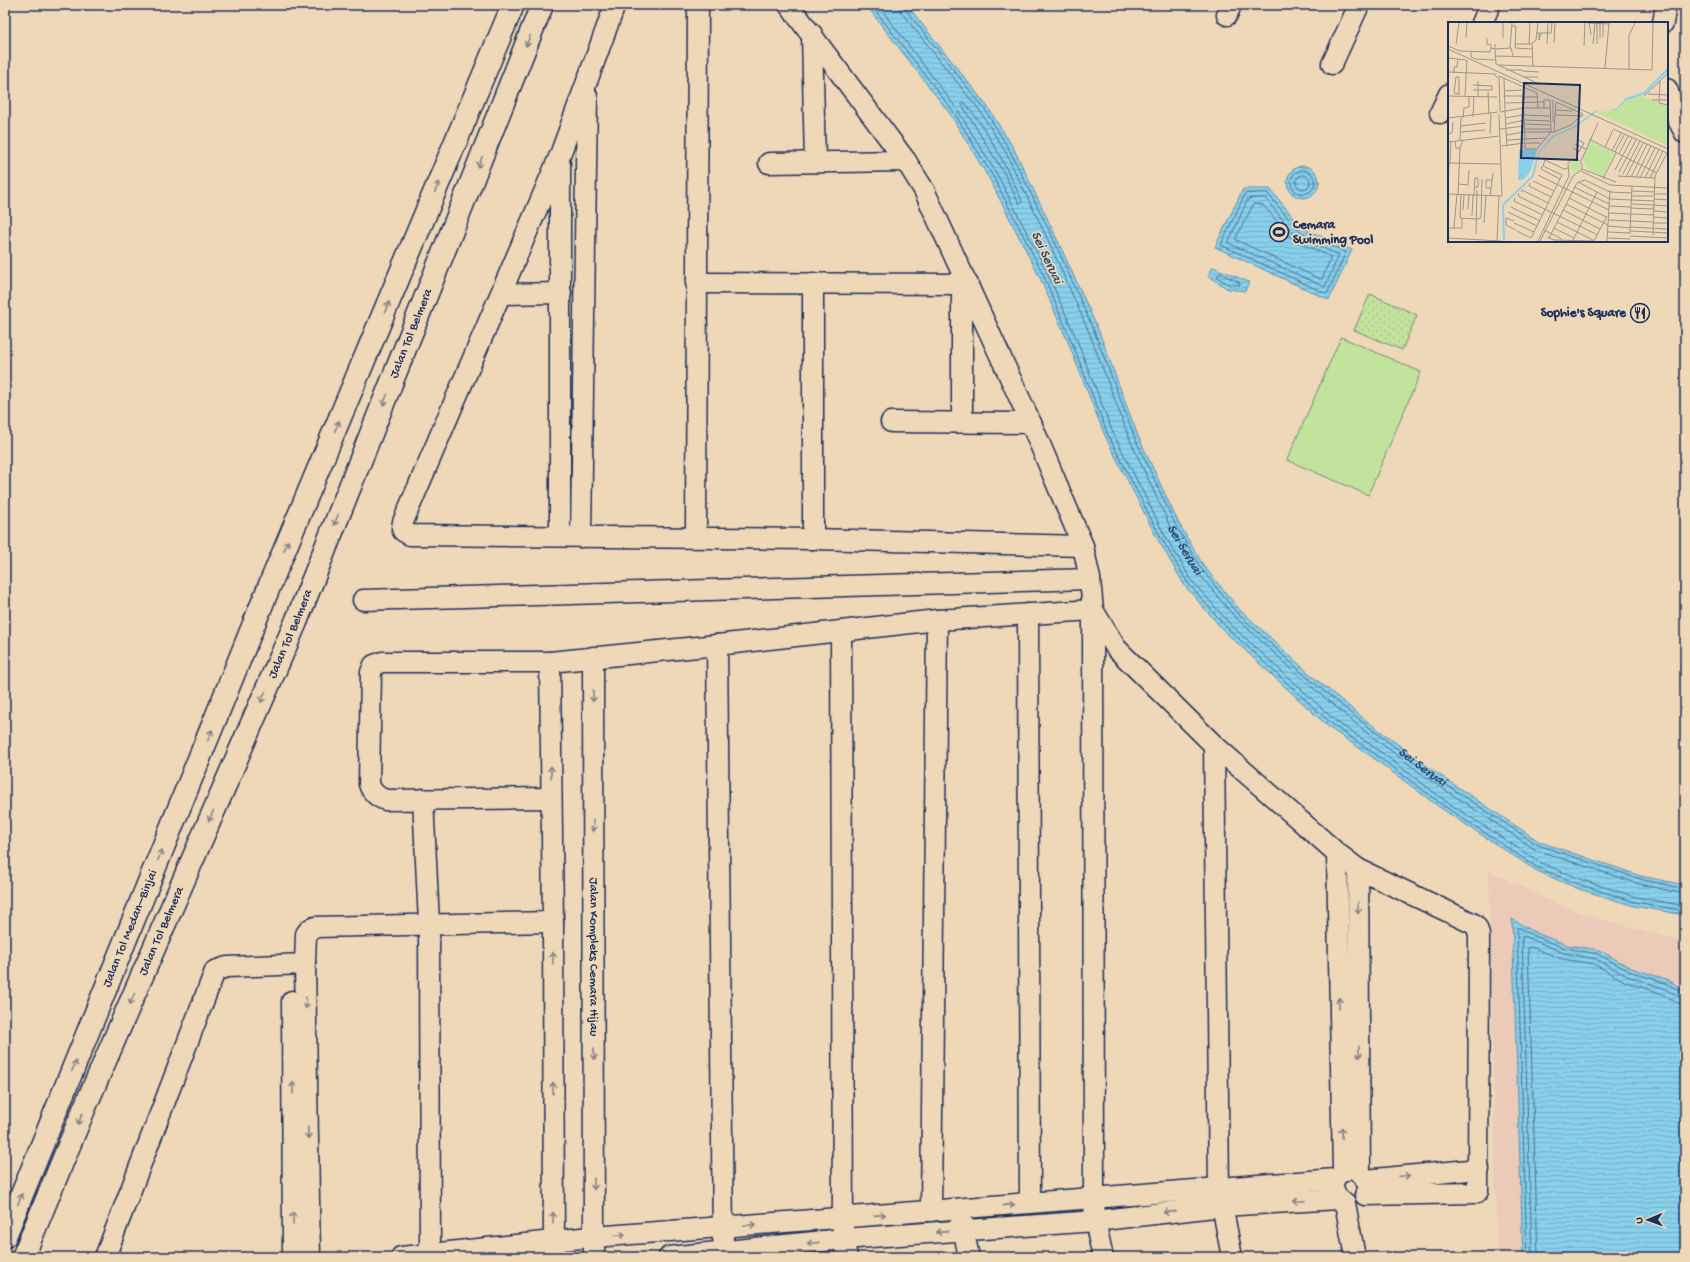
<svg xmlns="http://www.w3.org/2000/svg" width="1690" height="1262" font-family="'Gochi Hand',sans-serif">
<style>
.built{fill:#ebcab8}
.grass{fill:url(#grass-dots);stroke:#6e897d}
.pitch{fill:#c2e39c;stroke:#6e897d}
.water{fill:url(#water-rules);stroke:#5d90b2}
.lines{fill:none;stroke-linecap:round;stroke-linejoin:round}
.shore{stroke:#476f96;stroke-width:1}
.minor-casing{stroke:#1b2f5e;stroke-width:23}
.motorway-casing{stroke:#1b2f5e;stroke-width:25}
.minor{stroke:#eed8b7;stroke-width:20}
.motorway{stroke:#eed8b7;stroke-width:22}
.oneway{stroke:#84848a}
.labels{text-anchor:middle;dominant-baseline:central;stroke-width:3.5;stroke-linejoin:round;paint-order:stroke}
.poi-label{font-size:13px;font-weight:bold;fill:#1b2f5e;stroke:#eed8b7;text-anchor:start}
.street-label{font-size:13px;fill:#1b2f5e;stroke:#eed8b7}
.water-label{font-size:14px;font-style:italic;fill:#2c4773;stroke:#eed8b7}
.inset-river{fill:none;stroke:#89d0ea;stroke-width:2}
.inset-road{fill:none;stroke:#9a9493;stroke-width:1}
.view{fill:#1b2f5e;fill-opacity:0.15;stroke:#1b2f5e;stroke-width:2}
.inset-edge{fill:none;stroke:#1b2f5e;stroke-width:2}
</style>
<defs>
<pattern id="grass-dots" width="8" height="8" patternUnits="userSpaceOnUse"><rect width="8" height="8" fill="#c2e39c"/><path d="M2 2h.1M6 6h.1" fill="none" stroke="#a6c389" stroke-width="1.8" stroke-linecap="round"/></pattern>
<pattern id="water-rules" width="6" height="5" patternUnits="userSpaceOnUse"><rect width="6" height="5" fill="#89d0ea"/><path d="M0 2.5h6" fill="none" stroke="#76b3cb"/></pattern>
</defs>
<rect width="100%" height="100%" fill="#eed8b7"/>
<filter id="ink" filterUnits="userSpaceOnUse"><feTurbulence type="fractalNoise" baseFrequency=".025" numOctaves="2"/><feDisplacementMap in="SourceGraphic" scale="8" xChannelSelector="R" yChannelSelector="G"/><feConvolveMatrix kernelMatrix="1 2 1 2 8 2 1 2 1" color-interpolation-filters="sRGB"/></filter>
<g filter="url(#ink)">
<path class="built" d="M1489 871 1547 900 1600 919 1672 939 1685 941V1257H1497Z"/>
<path class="grass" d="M1370 294 1417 315 1402 350 1354 330Z"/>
<path class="pitch" d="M1341 337 1421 372 1368 495 1287 460Z"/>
<g class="water">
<path d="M866 5H907L987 106 1014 149 1056 237 1098 329 1138 436 1178 522 1203 565 1239 609 1312 676 1368 722 1435 772 1540 842 1641 876 1685 885V915L1634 906 1579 889 1537 871 1442 809 1368 754 1331 729 1224 631 1185 586 1157 538 1105 436 1068 342 1039 276 990 180 950 114Z"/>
<circle cx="1303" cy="182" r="16"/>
<path d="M1243 189H1270L1302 228 1352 250 1329 300 1215 247Z"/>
<path d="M1213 267 1249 282 1245 291 1228 289 1208 276Z"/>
<path d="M1512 919 1536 933 1567 945 1599 950 1631 968 1666 979 1685 990V1257H1523Z"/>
</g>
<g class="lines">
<g class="shore">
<path d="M871 5 953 111 994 178 1043 274 1071 340 1108 435 1160 536 1188 583 1227 628 1334 726 1371 751 1444 806 1538 868 1581 885 1635 902 1685 911"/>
<path d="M878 5 957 109 998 176 1047 272 1076 338 1113 433 1164 534 1192 581 1231 625 1337 722 1374 747 1447 802 1541 863 1582 880 1636 897 1685 906"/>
<path id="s1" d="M899 5 901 12 980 111 1006 153 1048 240 1089 332 1130 440 1170 526 1196 570 1233 615 1306 682 1362 729 1430 780 1536 850 1639 884 1685 894"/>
<path id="s2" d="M905 5V9L984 108 1010 151 1053 238 1094 331 1135 438 1175 524 1200 567 1236 612 1309 679 1366 725 1433 776 1538 845 1640 879 1685 889"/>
<path d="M963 102 965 103C989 132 1006 166 1022 201L1021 203H1019L1004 173 962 105Z"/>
<circle cx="1303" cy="182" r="12"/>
<circle cx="1303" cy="182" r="7"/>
<path d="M1267 193 1300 232 1346 252 1327 294 1221 245 1245 194Z"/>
<path d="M1265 198 1296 236 1339 255 1325 287 1228 243 1248 199Z"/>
<path d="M1254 204 1263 205 1293 240 1331 257 1322 279H1320L1236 240V238Z"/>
<path d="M1221 274 1239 282 1240 285H1230L1218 278V275Z"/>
<path d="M1527 1257 1517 928H1519L1534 936 1565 948 1598 954 1629 971 1665 983 1685 993"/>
<path d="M1532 1257 1522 937 1524 936 1564 953 1596 959 1627 976 1663 988 1680 997 1685 998"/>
<path d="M1538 1257 1528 948 1531 947 1562 959 1594 964 1626 982 1660 993 1678 1003 1685 1004"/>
</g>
<g class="minor-casing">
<g id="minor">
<path d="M615 5 560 155 403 522 402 528 403 531 410 535 813 539 1083 546"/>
<path d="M789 5 906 161 924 190 1031 423 1083 546 1090 579 1093 610 1094 1198 1095 1221 1103 1257"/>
<path d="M1227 15 1231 5"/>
<path d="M1482 23 1490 5"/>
<path d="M1663 23 1666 5"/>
<path d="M812 34 815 162"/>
<path d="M1332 64 1359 5"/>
<path d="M1667 89 1678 120 1685 133"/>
<path d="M1440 113 1449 94"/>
<path d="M769 163 906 161"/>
<path d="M696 283 968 284"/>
<path d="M501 294 561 293"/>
<path d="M891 422 1031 423"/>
<path d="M962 422V284"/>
<path d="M560 536V164"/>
<path d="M581 537 587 96"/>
<path d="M696 537 698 5"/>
<path d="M813 539V283"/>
<path d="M363 600 1090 579"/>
<path d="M1093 610 1116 648 1126 658 1214 745 1337 853 1358 869 1474 924 1477 928 1479 935 1478 1191 1476 1193 1365 1195"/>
<path d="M1028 614 1030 1203"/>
<path d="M841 631 843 1239 847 1257"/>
<path d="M717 645 723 1239"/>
<path id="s3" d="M593 657 594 1257"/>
<path d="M550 662 553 922 554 1257"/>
<path d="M1214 745 1219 1189 1232 1257"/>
<path d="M551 798 386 800C377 797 372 793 369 784L371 672 374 665 382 662H550L717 645 937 620 1093 610"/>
<path d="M423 799 429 923 430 1257"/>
<path d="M1337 853 1343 1172"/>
<path d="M1358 869 1360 1174"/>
<path d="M305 964 310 1257"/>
<path d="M292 1001 293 1257"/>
<path d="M1365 1180 1479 1169"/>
<path d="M1333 1188 1338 1199 1345 1203 1355 1257"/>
<path d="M931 1211 937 620"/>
<path d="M961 1218 969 1257"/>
<path d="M105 1257 215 971 227 967 305 964 306 934 310 929 315 927 553 922"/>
<path d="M401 1257 581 1238 1335 1179"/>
<path d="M669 1257 843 1239 1095 1221 1222 1206 1338 1199"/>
</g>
</g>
<g class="motorway-casing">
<g id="motorway">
<path id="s4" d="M5 1236 271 582 513 5"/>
<path id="s5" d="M23 1257 85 1107 296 622 542 5"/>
</g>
</g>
<use href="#minor" class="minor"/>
<use href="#motorway" class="motorway"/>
</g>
<defs><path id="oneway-shaft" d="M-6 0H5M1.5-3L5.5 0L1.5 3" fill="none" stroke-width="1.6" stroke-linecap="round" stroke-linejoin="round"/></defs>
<g class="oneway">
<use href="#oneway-shaft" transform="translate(528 41) rotate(112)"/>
<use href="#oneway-shaft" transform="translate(480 162) rotate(112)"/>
<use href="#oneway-shaft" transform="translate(437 187) rotate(-67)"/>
<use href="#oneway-shaft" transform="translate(387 307) rotate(-67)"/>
<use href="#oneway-shaft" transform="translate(385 400) rotate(112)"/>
<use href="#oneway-shaft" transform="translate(337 426) rotate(-67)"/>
<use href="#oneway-shaft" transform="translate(336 520) rotate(112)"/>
<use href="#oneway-shaft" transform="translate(286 546) rotate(-67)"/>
<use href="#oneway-shaft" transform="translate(593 696) rotate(90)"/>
<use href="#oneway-shaft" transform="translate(263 697) rotate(114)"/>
<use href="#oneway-shaft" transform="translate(210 735) rotate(-68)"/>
<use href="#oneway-shaft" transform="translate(551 772) rotate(-90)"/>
<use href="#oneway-shaft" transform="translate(211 816) rotate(114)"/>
<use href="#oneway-shaft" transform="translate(593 826) rotate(90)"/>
<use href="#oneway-shaft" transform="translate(160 855) rotate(-68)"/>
<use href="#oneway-shaft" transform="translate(1358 908) rotate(89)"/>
<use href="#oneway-shaft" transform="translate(553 958) rotate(-90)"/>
<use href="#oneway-shaft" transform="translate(132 999) rotate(114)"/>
<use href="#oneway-shaft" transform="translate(306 1003) rotate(89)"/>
<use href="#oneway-shaft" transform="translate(1339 1003) rotate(-91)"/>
<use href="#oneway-shaft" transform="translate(1359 1052) rotate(89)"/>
<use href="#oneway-shaft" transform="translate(594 1054) rotate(90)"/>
<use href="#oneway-shaft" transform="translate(74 1066) rotate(-68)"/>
<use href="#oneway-shaft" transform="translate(293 1088) rotate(-90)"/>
<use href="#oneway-shaft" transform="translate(553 1088) rotate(-90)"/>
<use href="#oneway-shaft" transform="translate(80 1119) rotate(112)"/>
<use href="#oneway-shaft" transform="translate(308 1133) rotate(89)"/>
<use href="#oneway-shaft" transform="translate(1342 1133) rotate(-91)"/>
<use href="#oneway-shaft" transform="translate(1404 1176) rotate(-5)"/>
<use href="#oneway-shaft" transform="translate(594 1184) rotate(90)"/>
<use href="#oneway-shaft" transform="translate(20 1199) rotate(-68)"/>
<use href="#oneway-shaft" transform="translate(1299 1201) rotate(177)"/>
<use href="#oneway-shaft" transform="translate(1009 1205) rotate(-4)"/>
<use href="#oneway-shaft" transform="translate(1169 1212) rotate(173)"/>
<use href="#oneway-shaft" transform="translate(880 1215) rotate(-4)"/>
<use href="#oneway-shaft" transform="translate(293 1218) rotate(-90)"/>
<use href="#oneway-shaft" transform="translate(553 1218) rotate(-90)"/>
<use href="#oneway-shaft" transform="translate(750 1225) rotate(-4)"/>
<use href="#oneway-shaft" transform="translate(942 1232) rotate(176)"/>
<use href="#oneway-shaft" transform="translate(620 1235) rotate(-4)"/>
<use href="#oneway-shaft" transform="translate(813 1243) rotate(174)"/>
</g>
</g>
<defs>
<g id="stadium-ring" transform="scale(1)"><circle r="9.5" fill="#eed8b7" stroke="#1b2f5e" stroke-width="1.5"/><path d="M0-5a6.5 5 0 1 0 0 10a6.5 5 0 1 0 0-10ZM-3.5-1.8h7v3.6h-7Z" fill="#1b2f5e"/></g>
<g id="restaurant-ring" transform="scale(1)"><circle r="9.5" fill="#eed8b7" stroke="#1b2f5e" stroke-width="1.5"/><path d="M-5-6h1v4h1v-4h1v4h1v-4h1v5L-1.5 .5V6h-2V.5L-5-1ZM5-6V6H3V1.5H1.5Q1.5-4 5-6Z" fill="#1b2f5e"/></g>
</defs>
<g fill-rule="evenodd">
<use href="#stadium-ring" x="1279" y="232"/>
<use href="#restaurant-ring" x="1640" y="313"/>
</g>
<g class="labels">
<g class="poi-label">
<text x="1293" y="225">Cemara<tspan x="1293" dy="15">Swimming Pool</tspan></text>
<text x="1626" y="313" text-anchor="end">Sophie's Square</text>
</g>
<g class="street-label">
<text stroke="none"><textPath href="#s5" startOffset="1002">Jalan Tol Belmera</textPath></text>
<text stroke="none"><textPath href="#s5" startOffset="678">Jalan Tol Belmera</textPath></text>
<text stroke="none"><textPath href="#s4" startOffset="332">Jalan Tol Medan–Binjai</textPath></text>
<text stroke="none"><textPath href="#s5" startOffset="354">Jalan Tol Belmera</textPath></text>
<text stroke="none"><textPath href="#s3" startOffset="300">Jalan Kompleks Cemara Hijau</textPath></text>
</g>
<g class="water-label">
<text transform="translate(1046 258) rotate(65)">Sei Seruai</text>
<text stroke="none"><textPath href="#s1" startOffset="619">Sei Seruai</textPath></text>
<text stroke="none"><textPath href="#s2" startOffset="939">Sei Seruai</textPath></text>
</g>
</g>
<g transform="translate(1448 22)">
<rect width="220" height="220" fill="#eed8b7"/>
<path d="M193 74 220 84V124L148 90 164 89 179 78ZM142 119 167 131 155 155 139 147 135 136ZM121.5 144a5.5 5.5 0 1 1 11 0a5.5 5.5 0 1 1-11 0Z" fill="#c2e39c"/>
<path d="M220 45V49L197 72 179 78 168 88H151L126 106 105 115 92 130 88 141 91 130 104 114 125 105 147 89 168 87 178 76 196 70ZM71 128H89L82 150 75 158H70Z" fill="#89d0ea"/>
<path class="inset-river" d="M56 219 55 183 85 154 89 137"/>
<path class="inset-road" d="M140 1 161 2M141 1 143 13M64 4H68L67 26 85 27M89 11H103L104 1M91 11V18L93 11M155 15V1M18 16 19 1M39 16V22L43 23V26M55 16V1M152 17V1M106 21 107 1M8 22 11 1M47 22V27L63 26 65 34M67 22H83M81 22 82 1M99 22 100 1M145 22 147 1M149 22V1M0 24 12 29 42 30 43 26 47 27 48 42 89 61M136 24 137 1M62 26 64 1M0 27 220 127M23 30V35L28 37 47 38M47 34 84 35M0 36 18 38M51 43 204 48 205 1M85 44 84 21 88 18 90 1M157 46 161 1M181 47V13L187 1M58 48H74M74 49 91 50M0 50 47 52 49 56M6 51V45H9L10 37M220 51 212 59 211 81 220 83M76 55H90M56 56 57 89M25 63 44 64V68H25M57 69 74 68M40 70 41 92M200 72 220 73M11 73V55H8L6 71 11 72M0 74 49 75M17 74 19 38M30 74V59M55 74H76M196 74 212 59M75 75 77 120M76 75H89M204 78H220M57 81 96 80M96 86V78H102L103 110M107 88 124 89M52 89 51 54 89 71 90 86M52 90 75 86H102M57 90 59 124M107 93 135 94M25 95 26 74M0 96 50 90M15 96 16 86 21 85V74M57 96 75 93 102 94M105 100V78M58 102 76 98 103 99M77 102 103 103M13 104 38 101M52 107 76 104M77 107H103M165 107 219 131 207 154 205 213M165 108 157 125 209 151M12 110 37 108M0 112 4 111 5 100M42 112 43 92M59 113 76 110H106L123 103 135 92 108 80 106 110M141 117 157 125M12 118 13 96M59 118 97 116M7 119 8 126H12L15 118M0 120 51 114M77 121V127H89L103 110M78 121H92M127 122 138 127M53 124 77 121M125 126 131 130 136 121 129 117M164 129 173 111M167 130 176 113M171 132 180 114M133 139 150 101M0 141 52 142M2 141 3 119M94 144 93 147 112 157M134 147 168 160M167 148 184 116M133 149 162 163 220 166M171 150 188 118M175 152 192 119M90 153 161 188M170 154 207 156M178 155 195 121M183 155 199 122M188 155 203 124M192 156 207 126M197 156 211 127M202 156 215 129M155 157 168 131M85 159 106 169M130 160 162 177 206 179M82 161 81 164 103 175M11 162 20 163 21 148M126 165 161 182M43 166H38V158H44M184 169 206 170M0 170 1 141M73 170 74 168 100 181M71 171 70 174 150 213M0 172 54 174 51 92M10 172 12 126M206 172H220M13 173 12 196 28 197M26 173 27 156H30V165H26M42 174 45 151M184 174H206M67 176 66 179 95 193M121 176 158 195M206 177 220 178M118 182 160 203M184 182 206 183M206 183 220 184M161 184 183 185M63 185 92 199M183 186 205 187V185M20 187 21 173M15 188 16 173M115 188 152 207M206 189 220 190M60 190 89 204M161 191 206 193M24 194 25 173M205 195 220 196M29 197 33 196 34 157M160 198 205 200M66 199 58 196V203L68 208M109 200 145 218M36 201 38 174M66 201 86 210M205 201H220M160 204 183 206M183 205 220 207M0 206H14V196M6 206 9 172M106 206 126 216M96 208 114 217M69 209 83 216 114 153 95 144 97 138 116 147 120 146M183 209 220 211M160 210 182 211 184 164M28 212 29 168M182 214 220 216M99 215 106 218 146 219M0 216 53 219M101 216 129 161 137 158 162 170 184 171M160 216 182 217M49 218 51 174M125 218 149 170M90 219 121 154 120 141 124 137H130L134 142V147L125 154 92 219M146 219 159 194M159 219 162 168"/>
<path class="view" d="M76 61 132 63 129 138 73 136Z"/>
<rect width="220" height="220" class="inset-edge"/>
</g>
<rect width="1690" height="1262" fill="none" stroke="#eed8b7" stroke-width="20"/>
<rect x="10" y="10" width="1670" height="1242" fill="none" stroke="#1b2f5e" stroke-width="1.5" filter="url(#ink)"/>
<g transform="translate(1648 1220) rotate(268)" stroke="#eed8b7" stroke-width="3" paint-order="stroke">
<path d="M0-3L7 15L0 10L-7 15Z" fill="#1b2f5e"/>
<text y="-6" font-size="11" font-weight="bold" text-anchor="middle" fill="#1b2f5e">U</text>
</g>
</svg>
